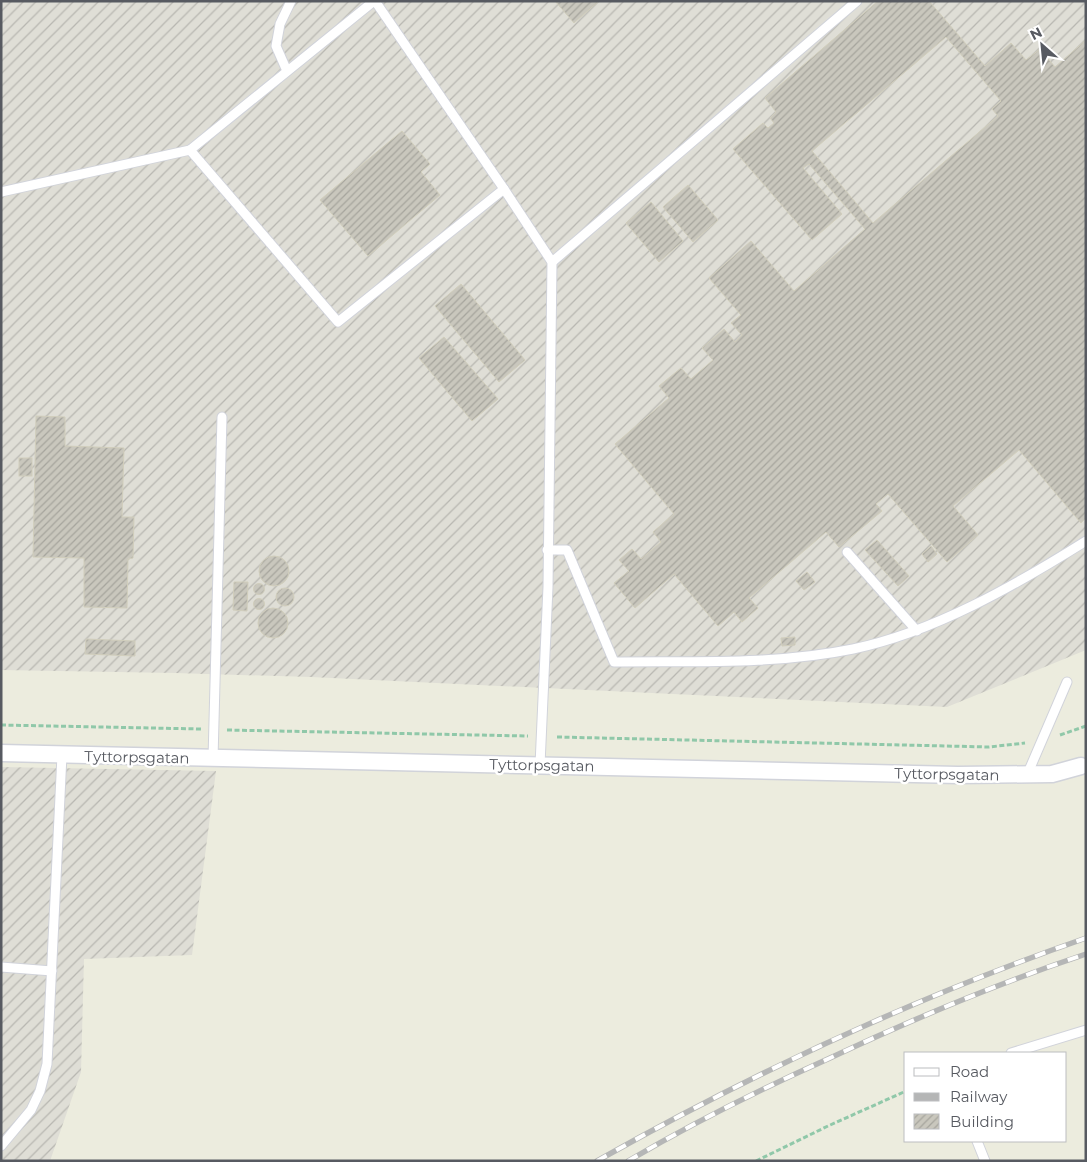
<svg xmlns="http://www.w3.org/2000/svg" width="1087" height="1162" font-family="Montserrat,sans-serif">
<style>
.industrial{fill:url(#industrial-furrows)}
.building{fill:url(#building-hatch);stroke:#d1cebc;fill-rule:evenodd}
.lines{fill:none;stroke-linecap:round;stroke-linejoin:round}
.lane-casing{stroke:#d1d3da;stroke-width:11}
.street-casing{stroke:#d1d3da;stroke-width:19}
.path{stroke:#90c8a9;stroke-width:3;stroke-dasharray:5 2.5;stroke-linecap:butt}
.lane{stroke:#fff;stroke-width:9}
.street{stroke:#fff;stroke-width:16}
.rail-casing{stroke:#b5b6b6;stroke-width:5.5}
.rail{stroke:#fff;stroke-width:4;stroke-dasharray:11;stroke-linecap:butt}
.labels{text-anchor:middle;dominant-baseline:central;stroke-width:5;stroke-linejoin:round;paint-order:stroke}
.street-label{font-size:15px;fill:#575a61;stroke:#fff}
</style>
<defs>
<pattern id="industrial-furrows" width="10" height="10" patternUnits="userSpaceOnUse" patternTransform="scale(1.25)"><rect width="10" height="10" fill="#dfded6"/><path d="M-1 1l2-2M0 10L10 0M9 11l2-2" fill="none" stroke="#b8b7b1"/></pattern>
<pattern id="building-hatch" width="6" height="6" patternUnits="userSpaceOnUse" patternTransform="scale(1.25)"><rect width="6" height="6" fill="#c9c7bd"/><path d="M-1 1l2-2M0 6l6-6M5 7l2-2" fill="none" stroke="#a6a59d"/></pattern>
</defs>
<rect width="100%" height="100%" fill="#ececde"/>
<g class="industrial">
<path d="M1 1H1086V650L947 707 311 677 175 673 1 670Z"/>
<path d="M1 767 216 771 192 955 84 959 81 1072 50 1161H1Z"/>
</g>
<g class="building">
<path d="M555 1H599L574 23Z"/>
<path d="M878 1H929L985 66 1011 43 1026 60 1040 49 1055 67 1086 40V518L1081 523 1019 450 953 506 978 535 947 562 888 494 876 504 882 511 839 547 826 532 749 598 758 608 742 622 734 612 718 626 674 574 635 608 614 583 629 571 619 560 632 549 641 559 661 542 653 532 674 514 615 444 669 398 659 386 681 368 691 379 713 360 702 348 724 329 735 342 742 335 731 323 741 315 709 278 751 241 794 291 865 229 809 164 803 168 842 214 812 240 733 149 763 123 768 128 774 123 770 118 776 112 765 98ZM946 37 1001 101 992 109 998 116 873 223 812 151Z"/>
<path d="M402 131 430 164 421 172 440 195 368 256 320 200Z"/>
<path d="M688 185 718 220 693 242 663 207Z"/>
<path d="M651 202 683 241 659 262 626 223Z"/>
<path d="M461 284 525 360 499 382 435 306Z"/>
<path d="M444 337 498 399 472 421 419 358Z"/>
<path d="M36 416 65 417V446L124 448 122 517H134L133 558 128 559 127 608 84 607V558L33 557Z"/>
<rect x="19" y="458" width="13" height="18"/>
<path d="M877 540 909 576 898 586 865 550Z"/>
<path d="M931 546 937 554 928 562 922 554Z"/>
<circle cx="274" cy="571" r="15"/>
<path d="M807 572 815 582 804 590 796 581Z"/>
<path d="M234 582H248L247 611 233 610Z"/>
<circle cx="259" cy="589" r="5.5"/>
<circle cx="285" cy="597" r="9"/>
<circle cx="259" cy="604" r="5.5"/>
<circle cx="273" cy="623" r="15"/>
<path d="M795 637V645L782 646 781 638Z"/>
<path d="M86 639 135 641V656L85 654Z"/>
</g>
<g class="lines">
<g class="lane-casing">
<g id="lane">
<path d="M375 1 504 189 552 262 548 587 540 765"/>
<path d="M287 71 276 46 280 24 291 1"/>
<path d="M190 150 374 1"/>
<path d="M1 192 190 150 338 322 504 189"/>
<path d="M552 262 857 1"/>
<path d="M547 550H567L614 662C693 661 775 665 853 649 934 632 1016 585 1086 541"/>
<path d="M847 552 917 631"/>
<path d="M213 759 222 417"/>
<path d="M1027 775 1067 682"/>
<path d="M1 967 52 971"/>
<path d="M1011 1053 1086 1030"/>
<path d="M977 1141 985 1161"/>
<path d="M1 1146 31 1110 40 1091 47 1064 62 755"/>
</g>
</g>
<g class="street-casing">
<path id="street" d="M1 753 958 775 1052 774 1081 766"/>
</g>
<g class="path">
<path d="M1 725 201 729"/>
<path d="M227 730 528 736"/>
<path d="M1060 735 1086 726"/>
<path d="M557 737 989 747 1025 743"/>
<path d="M756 1161 828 1126 906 1091"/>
</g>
<use href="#lane" class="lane"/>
<use href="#street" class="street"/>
<g class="rail-casing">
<g id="rail">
<path d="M597 1161C753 1073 916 997 1086 938"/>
<path d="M628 1161C693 1123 761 1089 830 1058 913 1019 999 983 1086 954"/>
</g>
</g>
<use href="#rail" class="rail"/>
</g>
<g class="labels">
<g class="street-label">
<text transform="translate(137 757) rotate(1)">Tyttorpsgatan</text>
<text transform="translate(542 765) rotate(1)">Tyttorpsgatan</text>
<text transform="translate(947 774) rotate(1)">Tyttorpsgatan</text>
</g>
</g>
<rect width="1087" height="1162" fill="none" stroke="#575a61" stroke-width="5"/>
<rect x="904" y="1052" width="162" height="90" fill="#ffffff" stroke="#bcbdc0"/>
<rect x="914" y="1068" width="25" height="8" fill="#ffffff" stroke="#bcbdc0"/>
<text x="950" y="1077" font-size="15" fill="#575a61">Road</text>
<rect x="914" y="1093" width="25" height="8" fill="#b5b6b6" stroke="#bcbdc0"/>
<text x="950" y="1102" font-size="15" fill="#575a61">Railway</text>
<rect x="914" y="1114" width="25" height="15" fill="url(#building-hatch)" stroke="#bcbdc0"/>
<text x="950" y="1127" font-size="15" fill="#575a61">Building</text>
<g transform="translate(1042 45) rotate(333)" stroke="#ffffff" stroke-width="4" paint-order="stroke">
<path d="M0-4L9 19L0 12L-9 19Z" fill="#575a61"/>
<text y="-8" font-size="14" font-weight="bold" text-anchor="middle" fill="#575a61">N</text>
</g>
</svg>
